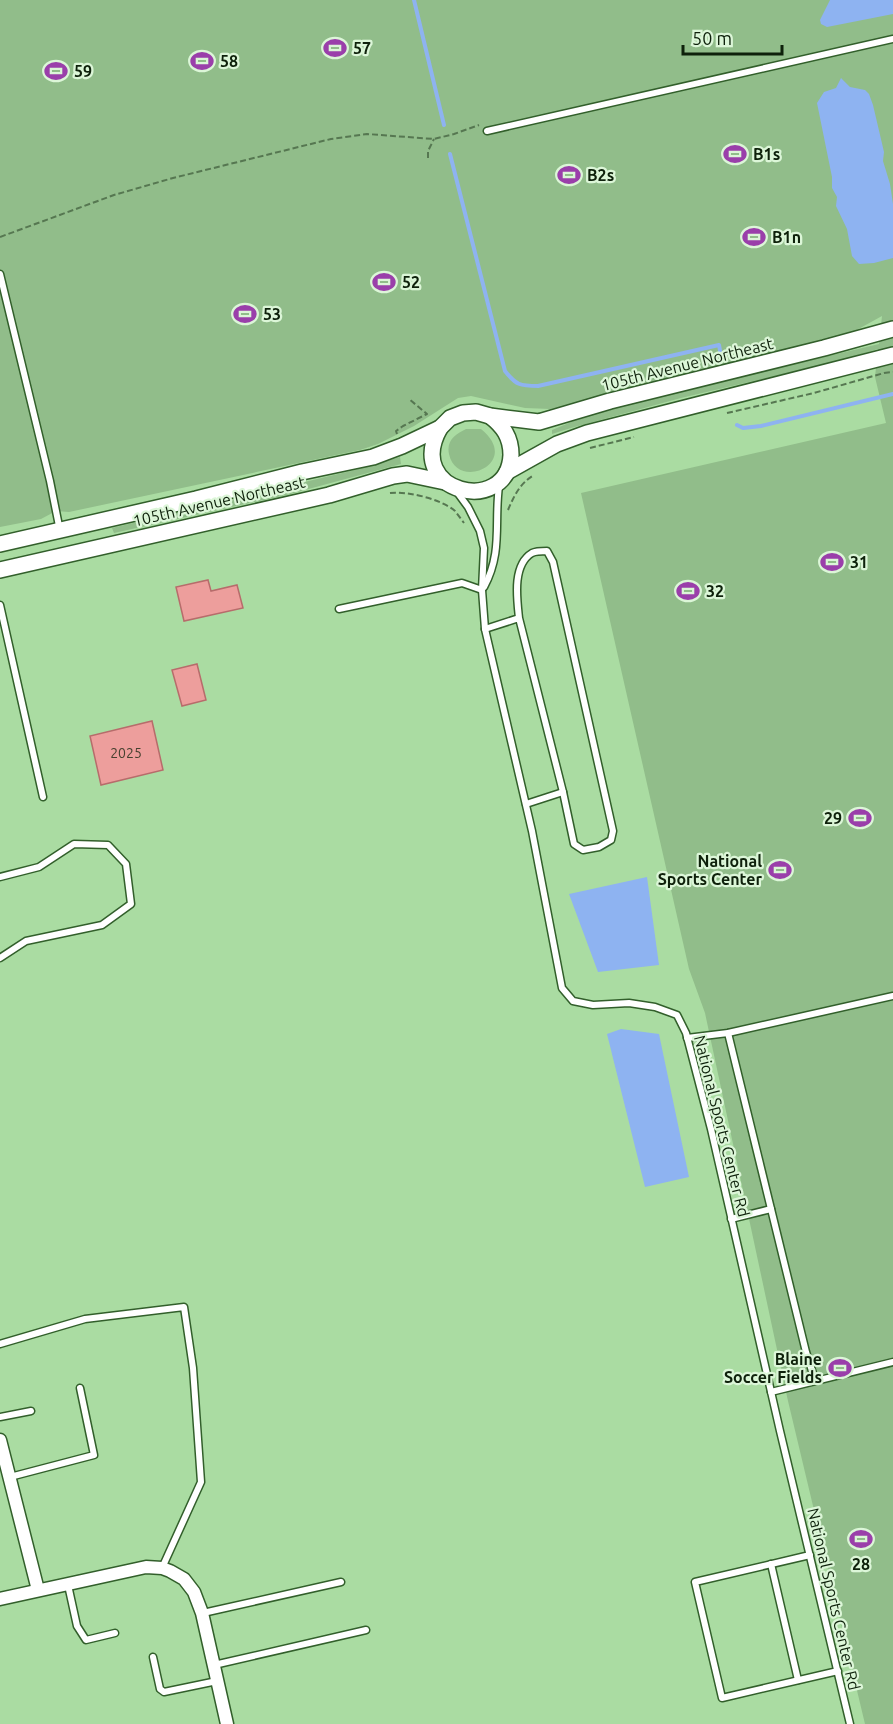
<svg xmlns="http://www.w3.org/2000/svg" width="893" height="1724" font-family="Ubuntu,sans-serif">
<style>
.green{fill:#91bd8a}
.water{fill:#8eb3f1}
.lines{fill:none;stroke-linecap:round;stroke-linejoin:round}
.stream{stroke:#8eb3f1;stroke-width:4}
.building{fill:#ed9e9c;stroke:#b76c6b;stroke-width:1.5}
.service-casing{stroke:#325f2b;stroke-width:9}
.minor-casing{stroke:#325f2b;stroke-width:15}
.tertiary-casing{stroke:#325f2b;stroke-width:18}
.path{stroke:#567751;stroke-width:2;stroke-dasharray:6 3;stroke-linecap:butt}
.service{stroke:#fff;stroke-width:6}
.minor{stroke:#fff;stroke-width:12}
.tertiary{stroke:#fff;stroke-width:15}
.labels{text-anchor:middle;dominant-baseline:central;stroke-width:4.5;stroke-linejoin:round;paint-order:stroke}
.number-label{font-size:14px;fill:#46402f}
.poi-label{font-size:16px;font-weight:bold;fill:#0e210b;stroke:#dcf6d8;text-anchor:start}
.street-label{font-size:16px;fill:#0e210b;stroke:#dcf6d8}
</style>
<rect width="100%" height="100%" fill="#aadca2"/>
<g class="green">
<path d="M0 0H893V1724H865L788 1401 705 1013 689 969 581 493 886 423 875 377 878 349 835 362 681 398 571 428 552 434V430L576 420 642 400 879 344 882 316 824 348 610 401 550 409 525 408 471 396 458 398 414 426 378 444 360 450 69 512 56 511 41 519 0 527Z"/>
<path d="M466 429H481C523 463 457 492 449 454 446 440 456 434 466 429Z"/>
<path d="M400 457 401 464 290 494 114 533 112 528 355 470Z"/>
</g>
<g class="water">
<path d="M830 0H893V14L827 27 821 24 820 20Z"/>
<path d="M841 78 850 87 865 90 869 94 873 105 884 152 883 161 890 184 893 204V258L874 263 859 264 852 256 847 229 836 206 837 197 832 188V177L817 103 824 92 836 88Z"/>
<path d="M647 877 659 965 598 972 569 894Z"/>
<path d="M621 1029 659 1034 689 1177 645 1187 607 1034Z"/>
</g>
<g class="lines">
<g class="stream">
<path d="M414 0 444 125"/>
<path d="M450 154 505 371C516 385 520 386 538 386L719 345 721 356"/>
<path d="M737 425 743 428 761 426 893 394"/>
</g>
</g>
<g class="building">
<path d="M208 580 211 591 237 585 243 608 184 621 176 587Z"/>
<path d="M197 664 206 700 182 706 172 670Z"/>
<path d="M152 721 163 770 101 785 90 736Z"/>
</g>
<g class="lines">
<g class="service-casing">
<g id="service">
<path d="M487 131 893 39"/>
<path d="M0 274 50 481 60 531"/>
<path d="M457 492 468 507 480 531 484 548 482 590 485 629 532 831 562 988 573 1001 593 1005 629 1003 655 1007 677 1015 686 1033 711 1129 780 1431 850 1724"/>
<path d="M484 587C503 552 494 523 499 486"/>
<path d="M0 605 43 797"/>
<path d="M339 609 462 583 482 590"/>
<path d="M485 629 519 618C517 599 512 565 532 553 536 551 542 551 547 551L553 562 613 831 611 840 599 847 583 850 574 844 563 792 519 618"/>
<path d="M526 804 563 792"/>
<path d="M0 877 39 867 74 844 108 845 126 864 131 904 102 925 26 941 0 958"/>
<path d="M728 1033 806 1352 815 1380"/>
<path d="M687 1038 728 1033 893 996"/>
<path d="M731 1219 771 1209"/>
<path d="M0 1344 85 1319 184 1307 193 1368 201 1482 162 1568"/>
<path d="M771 1392 893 1362"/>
<path d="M0 1417 31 1411"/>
<path d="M10 1477 94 1455 80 1388"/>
<path d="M810 1555 695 1582 722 1698 838 1671"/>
<path d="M771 1564 798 1680"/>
<path d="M68 1585 77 1626 86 1640 115 1633"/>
<path d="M203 1613 341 1582"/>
<path d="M153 1657 160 1689 164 1692 217 1681"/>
<path d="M214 1665 366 1630"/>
</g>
</g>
<g class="minor-casing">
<g id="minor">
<path d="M0 1440 38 1590"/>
<path d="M0 1599 146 1567 162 1568 170 1571 184 1579 194 1592 202 1613 227 1724"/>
</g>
</g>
<g class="tertiary-casing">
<g id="tertiary">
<path d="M440 428C403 493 508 517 511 455 511 437 503 426 490 416"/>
<path d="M507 472 557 444 587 433 893 355"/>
<path d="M0 544 196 499 302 472 373 457 402 446 440 428 450 418 463 413 476 412 490 416 539 422 610 401 824 348 893 329"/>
<path d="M0 570 329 495 393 476 407 474 445 482"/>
</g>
</g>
<g class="path">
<path d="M428 158V151L434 139"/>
<path d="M0 237 114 195 173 178 331 139 367 134 434 139 454 134 479 125"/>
<path d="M727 413 814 393 884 373 893 372"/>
<path d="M397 434 396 431 403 426 427 414 409 399"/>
<path d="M590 448 634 437"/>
<path d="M390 493C408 491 441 499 455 511 458 515 461 519 464 523"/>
<path d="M508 510C514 496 520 483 534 475"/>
</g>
<use href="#service" class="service"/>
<use href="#minor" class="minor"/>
<use href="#tertiary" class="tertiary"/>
</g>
<defs>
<g id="stadium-bare" transform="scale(1.8)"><path d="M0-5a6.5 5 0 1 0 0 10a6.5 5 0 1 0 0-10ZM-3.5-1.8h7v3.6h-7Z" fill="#9a3faa" stroke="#dcf6d8" stroke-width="2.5" paint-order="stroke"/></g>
</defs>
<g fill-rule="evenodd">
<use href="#stadium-bare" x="335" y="48"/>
<use href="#stadium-bare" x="202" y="61"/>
<use href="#stadium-bare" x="56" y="71"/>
<use href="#stadium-bare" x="735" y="154"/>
<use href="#stadium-bare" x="569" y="175"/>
<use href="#stadium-bare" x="754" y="237"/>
<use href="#stadium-bare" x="384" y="282"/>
<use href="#stadium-bare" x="245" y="314"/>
<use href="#stadium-bare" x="832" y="562"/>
<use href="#stadium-bare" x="688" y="591"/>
<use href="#stadium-bare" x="860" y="818"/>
<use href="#stadium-bare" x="780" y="870"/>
<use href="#stadium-bare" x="840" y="1368"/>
<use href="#stadium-bare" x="861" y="1539"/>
</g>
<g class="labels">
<g class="number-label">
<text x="126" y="753">2025</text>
</g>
<g class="poi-label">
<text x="353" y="48">57</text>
<text x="220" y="61">58</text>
<text x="74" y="71">59</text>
<text x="753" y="154">B1s</text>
<text x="587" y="175">B2s</text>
<text x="772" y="237">B1n</text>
<text x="402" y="282">52</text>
<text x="263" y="314">53</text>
<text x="850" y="562">31</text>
<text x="706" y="591">32</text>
<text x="842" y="818" text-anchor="end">29</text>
<text x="762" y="861" text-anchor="end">National<tspan x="762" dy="18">Sports Center</tspan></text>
<text x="822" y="1359" text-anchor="end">Blaine<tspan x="822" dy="18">Soccer Fields</tspan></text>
<text x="861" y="1564" text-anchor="middle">28</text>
</g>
<g class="street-label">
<text transform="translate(687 364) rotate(-14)">105th Avenue Northeast</text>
<text transform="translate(219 501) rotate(-13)">105th Avenue Northeast</text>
<text transform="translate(722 1126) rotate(76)">National Sports Center Rd</text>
<text transform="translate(834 1599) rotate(77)">National Sports Center Rd</text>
</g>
</g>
<path d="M683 45v9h99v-9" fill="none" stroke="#0e210b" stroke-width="3"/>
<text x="692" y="45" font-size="18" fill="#0e210b" stroke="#dcf6d8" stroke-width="4.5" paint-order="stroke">50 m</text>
</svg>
